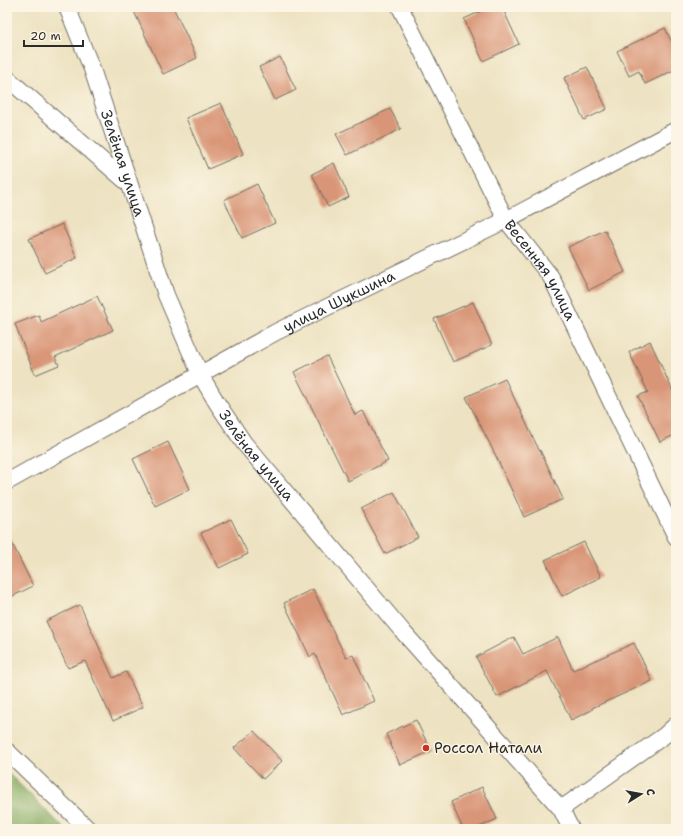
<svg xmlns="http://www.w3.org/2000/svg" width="683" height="836" font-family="'Shantell Sans',sans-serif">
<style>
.forest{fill:#84ab61;stroke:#586b46}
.building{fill:#d99577}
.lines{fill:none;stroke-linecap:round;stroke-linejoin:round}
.street-casing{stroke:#6f6b60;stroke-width:18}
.street{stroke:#fff;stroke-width:16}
.poi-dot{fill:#c8321e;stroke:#fcf5e5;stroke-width:1.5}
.labels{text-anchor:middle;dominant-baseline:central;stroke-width:3;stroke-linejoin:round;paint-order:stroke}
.street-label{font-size:15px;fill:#2b2b2b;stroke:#fcf5e5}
.poi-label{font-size:15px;fill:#2b2b2b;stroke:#fcf5e5;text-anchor:start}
</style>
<rect width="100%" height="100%" fill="#fcf5e5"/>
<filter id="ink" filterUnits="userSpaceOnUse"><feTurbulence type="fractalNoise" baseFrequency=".025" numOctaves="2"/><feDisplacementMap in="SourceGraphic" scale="8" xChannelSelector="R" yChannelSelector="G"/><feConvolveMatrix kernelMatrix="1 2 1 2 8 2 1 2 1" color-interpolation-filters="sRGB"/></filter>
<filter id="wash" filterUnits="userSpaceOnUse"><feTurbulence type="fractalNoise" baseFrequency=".012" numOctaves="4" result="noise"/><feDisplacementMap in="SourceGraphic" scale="16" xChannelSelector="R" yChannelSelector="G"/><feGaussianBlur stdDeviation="0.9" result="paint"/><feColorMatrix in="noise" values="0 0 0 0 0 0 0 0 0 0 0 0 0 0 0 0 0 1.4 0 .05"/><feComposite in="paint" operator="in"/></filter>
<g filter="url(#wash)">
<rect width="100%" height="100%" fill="#ede2c1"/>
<path class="forest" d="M7 772 65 829H7Z"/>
<g id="blocks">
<g class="building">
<path d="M132 7H173L197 58 163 74Z"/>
<path d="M490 7H502L519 44 483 61 464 19Z"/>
<path d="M665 28 676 51V69L645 84 639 71 629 76 617 51Z"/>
<path d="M280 57 296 90 275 100 259 67Z"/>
<path d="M587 67 607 109 584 120 564 78Z"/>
<path d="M221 103 243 154 208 169 186 118Z"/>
<path d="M390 109 401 129 347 155 336 134Z"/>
<path d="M334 163 349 197 328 207 312 174Z"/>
<path d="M257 184 275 223 242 238 224 200Z"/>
<path d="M62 224 77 258 45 273 29 239Z"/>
<path d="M605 230 625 272 589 290 568 247Z"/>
<path d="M97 296 113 330 55 357 59 365 35 375 15 324 39 315 41 322Z"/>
<path d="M473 302 492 345 453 362 434 319Z"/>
<path d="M650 341 676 398V434L660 442 638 396 648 392 629 352Z"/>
<path d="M327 356 355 415 363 411 388 461 348 481 294 372Z"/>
<path d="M505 379 539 450H540L563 499 524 517 495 454 466 397Z"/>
<path d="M168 442 190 489 155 506 133 459Z"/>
<path d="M394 492 418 537 385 554 361 509Z"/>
<path d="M231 519 248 554 219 568 201 533Z"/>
<path d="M7 533 33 586 7 599Z"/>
<path d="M584 542 601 577 562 596 545 560Z"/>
<path d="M313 589 346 658 353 655 374 701 343 715 315 654 310 657 284 603Z"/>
<path d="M80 605 113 678 126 672 143 707 113 721 85 661 68 668 46 621Z"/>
<path d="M514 637 523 654 558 637 573 670 634 643 652 681 592 708V710L571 720 547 671 497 697 476 657Z"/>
<path d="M416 720 431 751 400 765 386 734Z"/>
<path d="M254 731 282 761 263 779 234 748Z"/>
<path d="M482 787 497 819 475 829H463L451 802Z"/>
</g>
</g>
</g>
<g filter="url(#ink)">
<use href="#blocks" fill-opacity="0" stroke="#6f6b60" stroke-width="1"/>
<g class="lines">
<g class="street-casing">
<g id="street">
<path id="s1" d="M67 7 92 69 166 295 200 374 217 403 244 443 404 633 561 809 571 829"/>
<path id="s2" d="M400 7 506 220 551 277 676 537"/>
<path d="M7 78 128 183"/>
<path id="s3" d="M7 482 276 332 506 220 676 130"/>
<path d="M7 751 88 829"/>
<path d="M561 809 665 735 676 725"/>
</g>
</g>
<use href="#street" class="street"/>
</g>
</g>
<circle class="poi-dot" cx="426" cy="748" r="4"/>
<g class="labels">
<g class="street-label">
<text stroke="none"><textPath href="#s1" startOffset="166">Зелёная улица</textPath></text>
<text stroke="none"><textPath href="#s2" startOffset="299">Весенняя улица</textPath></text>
<text stroke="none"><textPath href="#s3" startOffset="378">улица Шукшина</textPath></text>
<text stroke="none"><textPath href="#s1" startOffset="490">Зелёная улица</textPath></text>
</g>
<g class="poi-label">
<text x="434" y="748">Россол Натали</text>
</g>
</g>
<rect width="683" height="836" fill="none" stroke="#fcf5e5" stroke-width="24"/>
<g transform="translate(641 794) rotate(79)" stroke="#fcf5e5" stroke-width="3" paint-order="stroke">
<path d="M0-3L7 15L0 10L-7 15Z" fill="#2b2b2b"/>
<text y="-6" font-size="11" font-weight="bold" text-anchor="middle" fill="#2b2b2b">С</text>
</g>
<path d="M24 40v6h59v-6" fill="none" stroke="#2b2b2b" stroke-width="2"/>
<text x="30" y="40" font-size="12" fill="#2b2b2b" stroke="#fcf5e5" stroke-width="3" paint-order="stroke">20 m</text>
</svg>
